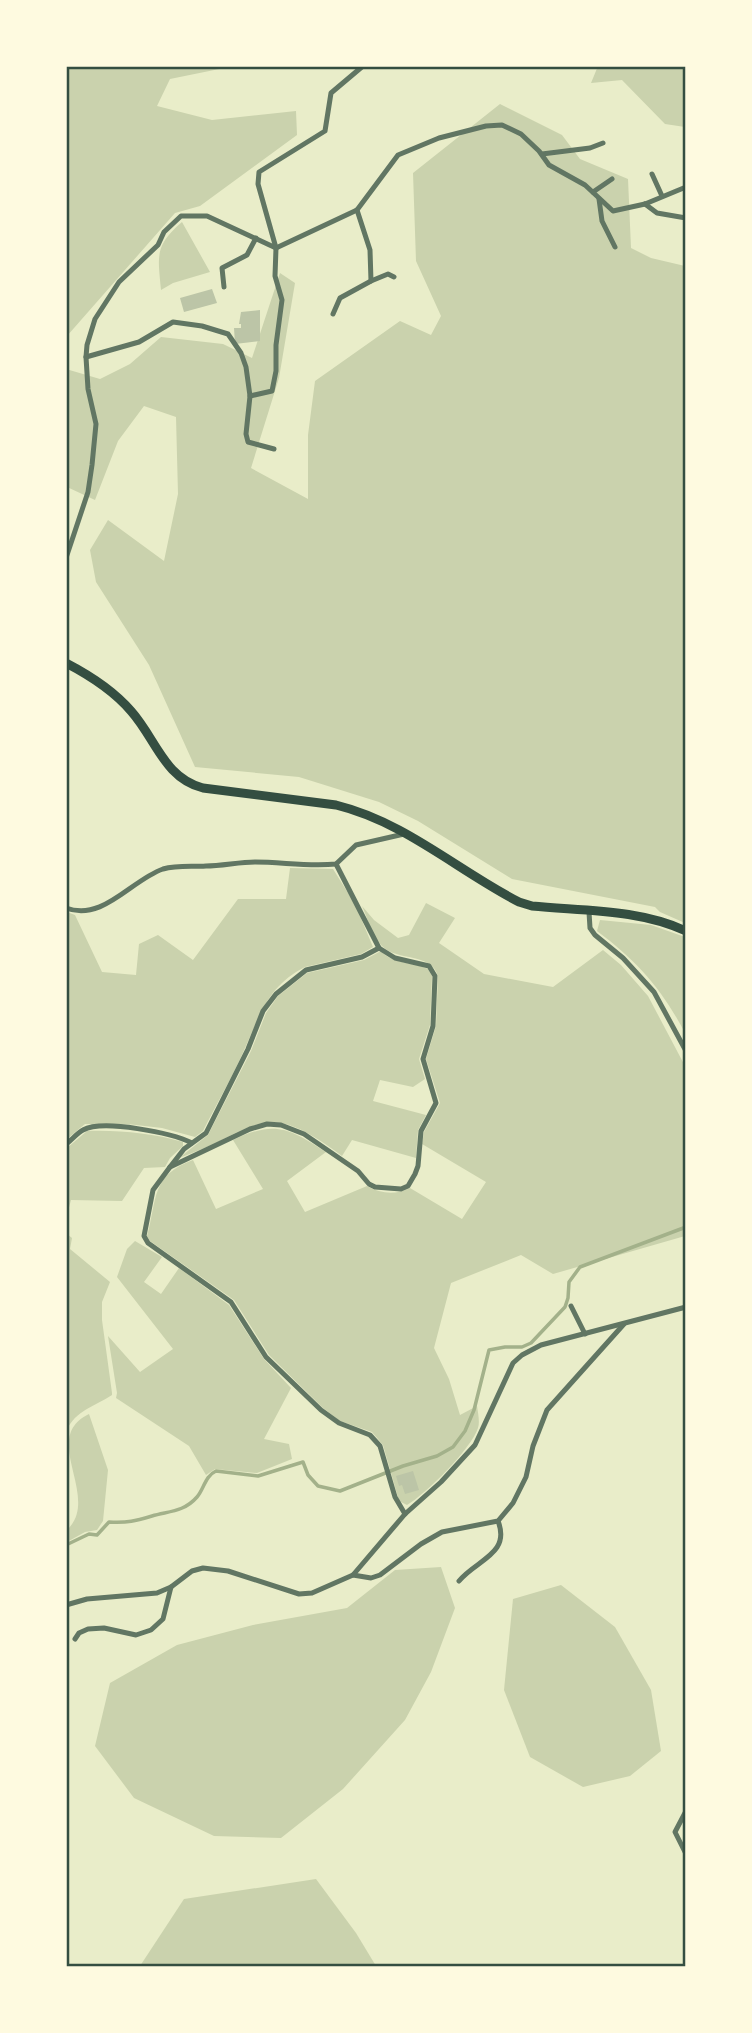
<svg xmlns="http://www.w3.org/2000/svg" width="752" height="2033" font-family="Jost,sans-serif">
<style>
.green{fill:#cad2ad}
.lines{fill:none;stroke-linecap:round;stroke-linejoin:round}
.stream{stroke:#a3b18a;stroke-width:3.5}
.building{fill:#bcc5a7}
.minor{stroke:#617663;stroke-width:5}
.primary{stroke:#344e41;stroke-width:9}
.neatline{fill:none;stroke:#344e41;stroke-width:2.5}
</style>
<rect width="100%" height="100%" fill="#e9edc9"/>
<g class="green">
<path d="M67 66 229 67 170 79 157 106 212 120 296 111 297 135 200 206 175 213 67 336Z"/>
<path d="M598 66 685 67V127L665 124 622 80 591 83Z"/>
<path d="M500 104 562 135 580 159 628 179 631 248 651 258 685 266V923L660 912 655 907 512 879 418 821 379 802 299 777 195 767 149 665 96 582 90 550 108 520 164 561 178 494 176 417 144 406 118 441 95 500 67 487 66 369 100 379 130 364 161 337 223 344 252 358 280 273 295 283 279 378 251 468 308 499V435L315 381 400 321 431 335 441 316 416 261 413 173Z"/>
<path d="M182 222 210 272 173 283 161 290C158 256 154 246 182 222Z"/>
<path d="M290 868 333 869 355 904 373 947 361 954 305 967C268 986 261 1013 245 1048 233 1076 217 1103 203 1131L195 1137 162 1128 127 1124H85L67 1139V912L75 915 102 972 136 975 139 944 158 935 193 960 238 899H286Z"/>
<path d="M426 903 455 918 439 943 484 974 553 987 603 950 621 965 648 996 685 1066V1236L553 1274 521 1255 451 1283 434 1348 449 1379 460 1415 477 1406C478 1413 480 1422 478 1428 471 1449 426 1494 407 1505L399 1501 383 1445 372 1432 340 1421 323 1408 269 1355 234 1300 150 1241 147 1236C157 1199 151 1175 193 1160L216 1209 263 1189 233 1140C275 1120 289 1128 326 1152L287 1181 305 1212 367 1186C381 1194 396 1195 410 1188L462 1219 486 1182 422 1144 424 1132 440 1103 426 1059 436 1026 438 976C431 952 398 962 382 946 372 936 368 919 362 906L374 920 398 938 409 935Z"/>
<path d="M600 920 651 925 685 937V1033C662 989 637 961 597 931Z"/>
<path d="M381 951C394 965 411 961 428 969L432 976 430 1025 419 1059 425 1079 413 1087 380 1080 373 1101 426 1115 418 1130 416 1158 352 1140 342 1156C261 1095 259 1130 179 1158L208 1135 251 1051 266 1013 278 996 307 973 364 960Z"/>
<path d="M87 1131C120 1130 151 1133 183 1142V1146L170 1158 165 1167 144 1168 122 1201 71 1200 67 1215V1148Z"/>
<path d="M67 1234 72 1238 70 1249 110 1282 102 1302V1320L112 1393V1395C95 1406 75 1411 67 1430Z"/>
<path d="M135 1241 162 1257 144 1282 161 1294 179 1268 229 1305 264 1359 291 1388 264 1439 289 1444 292 1459 257 1473 215 1469 206 1475 189 1446 116 1398 117 1393 108 1336 140 1372 173 1349 117 1277 127 1249Z"/>
<path d="M89 1414 108 1470 103 1521 97 1530 85 1532 67 1542V1530C102 1497 39 1438 89 1414Z"/>
<path d="M441 1567 455 1608 431 1672 405 1720 343 1789 281 1838 214 1836 134 1798 95 1746 110 1683 177 1645 253 1625 347 1608 395 1570Z"/>
<path d="M561 1585 615 1627 651 1690 661 1751 630 1776 583 1787 530 1757 504 1690 513 1599Z"/>
<path d="M316 1879 356 1933 376 1966H140L184 1899Z"/>
</g>
<g class="lines">
<path class="stream" d="M66 1545 89 1534 97 1535 109 1522C128 1523 135 1521 152 1516 169 1511 184 1512 197 1497 204 1489 205 1476 216 1471L258 1476 303 1462 308 1475 318 1486 340 1491 403 1466 437 1456 453 1447 465 1431 474 1410 489 1350 505 1347H522L531 1343 565 1307 568 1298 569 1282 580 1267 686 1227"/>
</g>
<g class="building">
<path d="M212 289 217 303 184 312 180 298Z"/>
<path d="M260 310V341L235 344 234 328H241V324H239L241 312Z"/>
<path d="M413 1471 419 1490 405 1494 402 1485 399 1486 396 1476Z"/>
</g>
<g class="lines">
<g class="minor">
<path d="M542 154 590 148 603 143"/>
<path d="M652 174 662 196"/>
<path d="M593 192 612 179"/>
<path d="M599 199 602 221 615 247"/>
<path d="M645 204 657 213 686 218"/>
<path d="M276 248 357 210 398 155 439 138 486 126 502 125 521 134 539 151 549 165 585 185 613 211 645 204 686 187"/>
<path d="M371 281 388 274 394 277"/>
<path d="M224 287 222 268 247 255 256 238"/>
<path d="M333 314 340 298 371 281 370 250 357 210"/>
<path d="M86 357 139 342 173 322 202 326 228 334 241 353 246 367 250 396 246 434 248 442 274 449"/>
<path d="M250 396 272 391 276 371V345L282 300 275 276 276 248 258 184 259 172 325 131 331 93 363 66"/>
<path d="M66 558 88 492 92 465 96 424 88 389 86 357 87 345 95 319 119 282 158 245 164 232 181 216H207L276 248"/>
<path d="M336 864 379 948 395 958 429 966 435 976 433 1026 423 1059 436 1103 421 1131 418 1166 415 1174 408 1186 401 1189 375 1187 369 1184 358 1171 304 1134 281 1125 267 1124 250 1129 170 1167 153 1190 144 1236 148 1243 231 1302 266 1357 321 1410 339 1423 370 1435 380 1446 395 1497 405 1514"/>
<path d="M66 908C103 922 131 880 163 869 177 865 191 867 206 866 222 866 239 862 255 862 282 862 309 867 336 864L356 845 404 834"/>
<path d="M589 912 590 928 595 935 623 958 654 992 686 1051"/>
<path d="M66 1144C72 1140 77 1133 83 1130 103 1119 172 1133 192 1143"/>
<path d="M170 1167 184 1149 206 1133 248 1049 263 1011 276 994 306 970 362 957 379 948"/>
<path d="M571 1306 585 1334"/>
<path d="M353 1575 371 1578 380 1575 421 1544 442 1532 498 1521 513 1503 526 1477 533 1446 547 1410 624 1324"/>
<path d="M459 1581C476 1560 511 1554 498 1521"/>
<path d="M66 1605 87 1599 157 1593 171 1587 192 1571 203 1568 228 1571 299 1594 312 1593 353 1575 405 1514 441 1482 475 1445 513 1363 522 1355 541 1345 686 1307"/>
<path d="M75 1639 79 1633 88 1629 104 1628 136 1635 151 1630 163 1619 171 1587"/>
<path d="M686 1811 675 1832 686 1854"/>
</g>
<path class="primary" d="M66 663C91 676 113 690 131 711 156 739 164 778 203 788L336 805C405 822 457 870 519 902L532 906C583 911 639 909 686 931"/>
</g>
<rect width="752" height="2033" fill="none" stroke="#fefae0" stroke-width="136"/>
<rect x="68" y="68" width="616" height="1897" class="neatline"/>
</svg>
